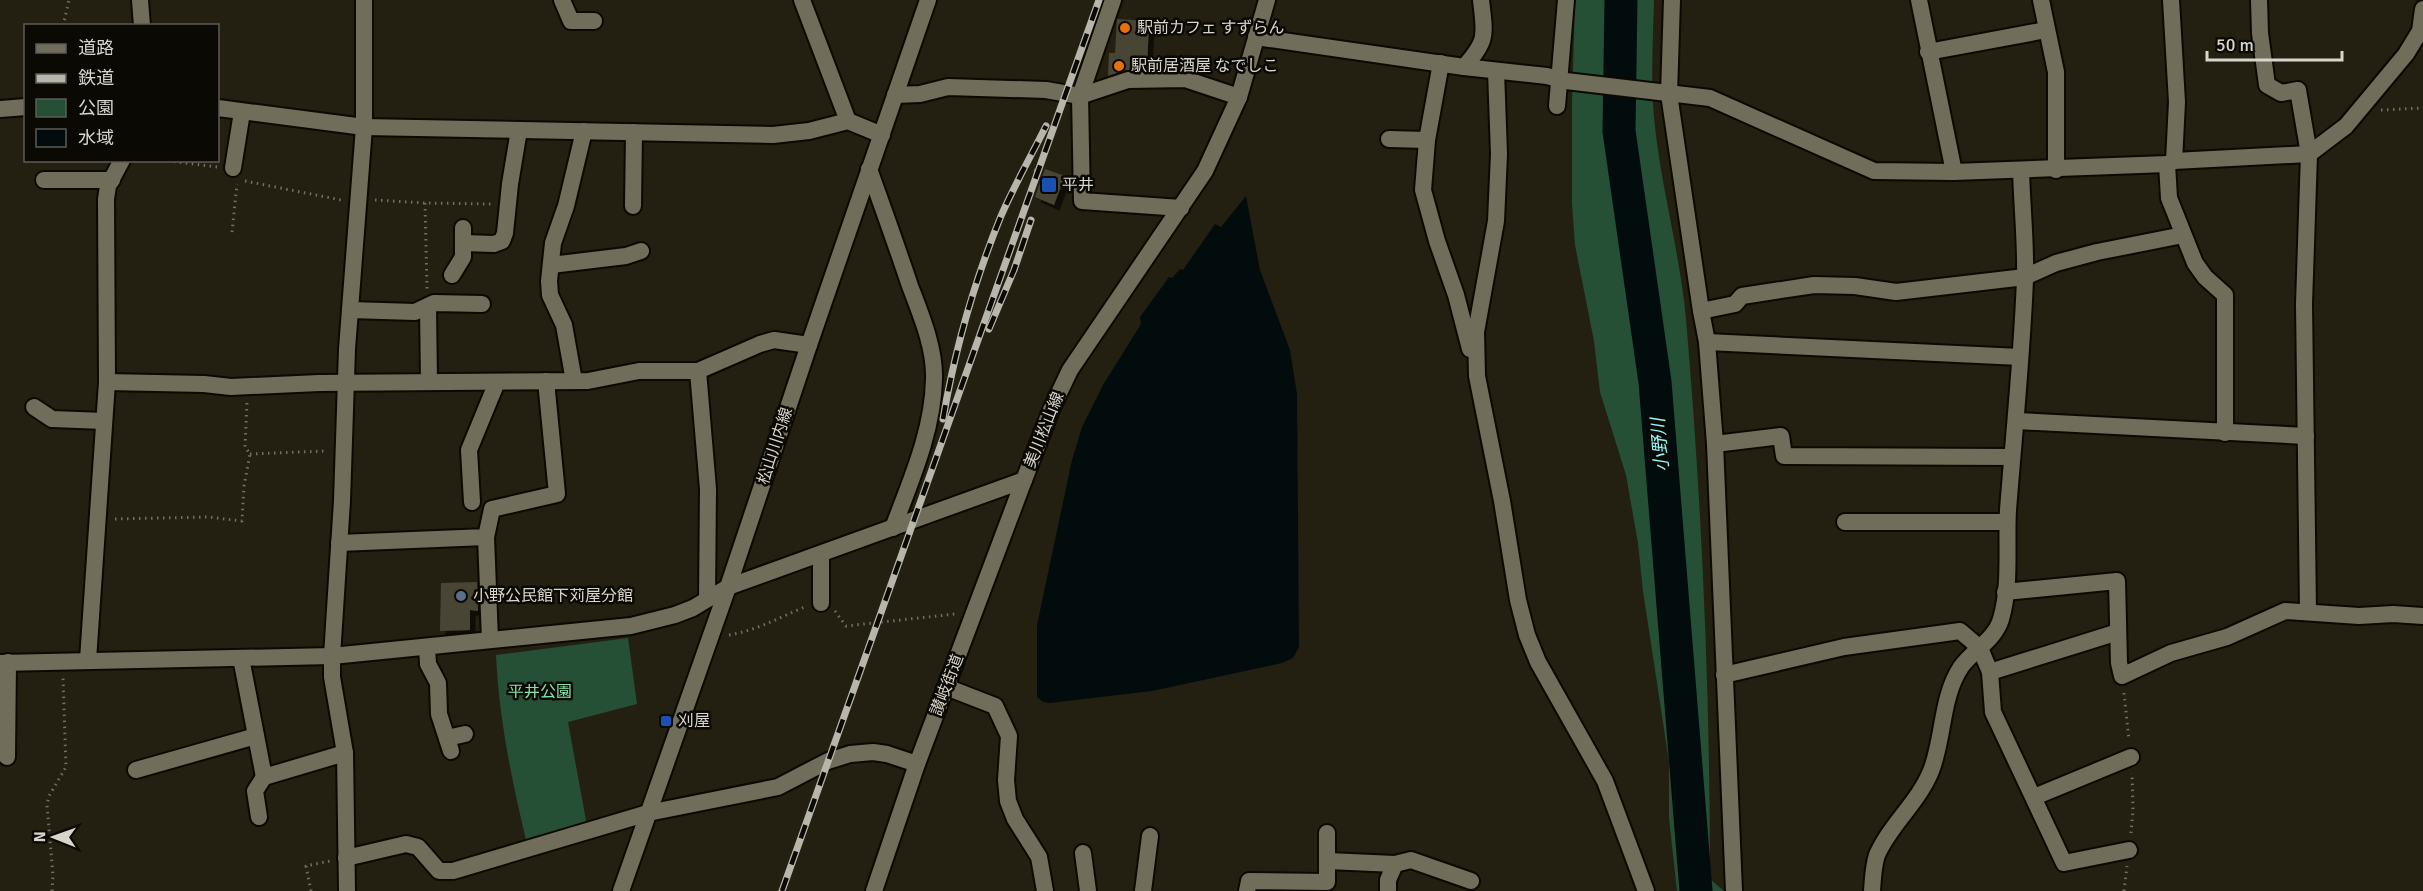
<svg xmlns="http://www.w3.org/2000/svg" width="2423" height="891" font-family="Signika,'Noto Sans JP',sans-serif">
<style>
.green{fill:#255036}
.water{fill:#020c0d}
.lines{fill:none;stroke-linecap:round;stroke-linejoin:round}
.river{stroke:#020c0d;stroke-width:33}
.building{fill:#494535;filter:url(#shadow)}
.minor-casing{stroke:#0c0901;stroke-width:20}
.secondary-casing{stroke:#0c0901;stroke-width:20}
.path{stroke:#726f63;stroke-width:3;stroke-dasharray:1.5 4.5;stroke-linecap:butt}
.minor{stroke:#706d5b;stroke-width:16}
.secondary{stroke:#706d5b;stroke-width:16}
.rail-casing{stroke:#b8b6ab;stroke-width:7}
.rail{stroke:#0b0904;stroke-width:4.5;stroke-dasharray:14;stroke-linecap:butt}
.food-dot{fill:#e8710a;stroke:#0b0904;stroke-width:2}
.transit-dot{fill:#1a4fb4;stroke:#0b0904;stroke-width:2}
.service-dot{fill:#5c6f8a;stroke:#0b0904;stroke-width:2}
.labels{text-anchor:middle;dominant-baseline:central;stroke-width:5;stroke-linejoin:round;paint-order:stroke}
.poi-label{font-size:16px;fill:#d8d6cc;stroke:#0b0904;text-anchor:start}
.street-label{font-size:16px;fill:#d8d6cc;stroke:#0b0904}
.park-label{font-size:16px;fill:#85e3a8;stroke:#0b0904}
.water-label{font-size:18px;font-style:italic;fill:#8ef7fb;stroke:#0b0904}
</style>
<defs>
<filter id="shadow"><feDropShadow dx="5.5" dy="5.5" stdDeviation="0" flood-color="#0009"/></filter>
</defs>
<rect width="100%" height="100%" fill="#232011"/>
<g class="green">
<path d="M1575 0H1654C1653 42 1650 85 1655 127 1662 191 1680 254 1686 319 1702 505 1710 692 1710 879L1724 891H1677L1669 818V762L1643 591 1638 543 1626 475 1600 392 1594 341 1575 245 1572 204V105Z"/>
<path d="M628 638 637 704 568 722 587 826 527 844C512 782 499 719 496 655Z"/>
</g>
<path class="water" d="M1246 196 1260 270 1290 350 1297 394 1299 647 1293 658 1282 663 1152 691 1050 703 1043 702 1037 697V625L1072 460 1082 427 1103 385 1141 324 1140 317 1169 277 1172 278 1180 269 1183 270 1215 224 1221 227Z"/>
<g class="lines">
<path class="river" d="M1621 0 1619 131 1655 382 1696 891"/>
</g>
<g class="building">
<path d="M1117 19 1149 21 1147 69 1127 70 1108 76 1109 53H1115Z"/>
<path d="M1045 169 1065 176 1054 205 1035 197Z"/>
<path d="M477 582 478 611 470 610V630L440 631 441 583Z"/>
</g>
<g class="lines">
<g class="minor-casing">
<g id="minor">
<path d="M140 0 142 26"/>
<path d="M562 0 571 21H594"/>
<path d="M802 0 848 121"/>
<path d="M1113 0 1080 96 1082 201 1181 208"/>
<path d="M1672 0 1669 94 1701 311 1707 342 1715 444 1734 891"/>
<path d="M1919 0 1954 172"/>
<path d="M2041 0 2056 72V170"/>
<path d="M2171 0 2177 102 2174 161"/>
<path d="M2259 0 2260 33 2267 85 2281 93 2298 90 2309 154 2304 304 2308 611"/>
<path d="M1256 37 1464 67 1547 76 1566 81 1710 98 1874 171 1954 172 2167 164 2174 161 2309 154 2346 126 2406 54 2420 31 2423 9"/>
<path d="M1928 52 2046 30"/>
<path d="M1441 63 1427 140 1423 190 1437 241 1456 295 1470 349"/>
<path d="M1464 67C1488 40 1485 35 1481 0"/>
<path d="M1496 71 1499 154 1496 221 1476 332 1477 376 1502 501 1518 600 1527 635 1538 662 1605 781 1646 891"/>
<path d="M895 95 920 94 948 87 1046 90 1080 96 1128 80 1185 79 1239 97"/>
<path d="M1557 106 1566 0"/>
<path d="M218 108 364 127 773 135 809 131 848 121 882 135"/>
<path d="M0 109 26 107"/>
<path d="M1389 139 1427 140"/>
<path d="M2167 164 2169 198 2195 263 2205 277 2225 295V433"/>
<path d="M233 168 242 112"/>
<path d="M869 169C883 208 897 247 910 286 921 315 935 348 934 379 933 431 911 480 893 528"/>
<path d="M44 180H112"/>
<path d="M633 206 634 132"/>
<path d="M463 243 494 244 502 241 505 233 510 184 519 130"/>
<path d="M551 265 626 256 641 251"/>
<path d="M452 275 463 257V228"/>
<path d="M428 306 429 382"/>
<path d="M350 310 415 312 434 303 482 304"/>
<path d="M1701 311 1735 304 1742 296 1814 285 1855 286 1896 292 2025 277 2056 263 2097 252 2183 235"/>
<path d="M1707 342 2020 357"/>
<path d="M698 371 708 489 707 599"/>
<path d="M574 381 564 325 550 295 549 281 553 243 566 206 584 131"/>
<path d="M107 382 204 384 231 387 319 383 588 381 639 371H698L760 344 774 340 809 345"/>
<path d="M34 407 52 419 104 421"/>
<path d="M2017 421 2306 436"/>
<path d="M1715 444 1781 436 1784 456 2012 457"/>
<path d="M472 502 469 450 497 382"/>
<path d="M1845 522H2007"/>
<path d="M486 537 490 640"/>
<path d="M339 543 486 537 492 509 557 494 546 381"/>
<path d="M2005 592 2117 581 2119 663 2122 676 2171 653 2227 637 2285 611 2359 616 2393 614 2423 616"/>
<path d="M821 603V554"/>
<path d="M427 647 428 664 438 683 439 714 451 751"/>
<path d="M241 658 264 777"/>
<path d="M88 660 107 382 106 199 108 186 122 160"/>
<path d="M0 663 332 656 631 626 675 615 693 608 728 587"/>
<path d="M1990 672 2118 632"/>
<path d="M1724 675 1844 647 1960 631 1980 648 1990 672 1993 712 2064 863 2129 850"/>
<path d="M946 687 995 706 1009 736 1006 780 1008 801 1015 819 1039 857 1045 891"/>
<path d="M447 738 465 734"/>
<path d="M7 757 8 662"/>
<path d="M136 770 256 736"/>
<path d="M2034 797 2131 757"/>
<path d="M259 817 255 791 264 777 345 753"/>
<path d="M1083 853 1088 891"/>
<path d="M346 858 406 844 418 847 439 871H453L648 813 778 787 828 761 850 754 873 752 887 754 917 764"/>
<path d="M1328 861 1395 864"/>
<path d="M347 891 345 753 332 677V656L342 501 347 349 364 127V0"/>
<path d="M874 891 917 764 1024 480"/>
<path d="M1143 891 1150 836"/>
<path d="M1247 891 1249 881 1327 882V833"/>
<path d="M1388 891V880L1395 864 1411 860 1471 881"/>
<path d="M1872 891C1873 879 1873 867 1877 855 1890 825 1918 803 1931 771 1944 738 1941 697 1961 667 1973 650 1995 640 2001 619 2011 585 2006 545 2008 510 2014 433 2022 357 2025 279 2026 243 2022 207 2021 170"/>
</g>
</g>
<g class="secondary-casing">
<g id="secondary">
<path d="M728 587 1024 480 1051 410 1070 370 1205 171 1239 97 1267 0"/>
<path d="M621 891 728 587 809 345 928 0"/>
</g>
</g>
<g class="path">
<path d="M63 26 69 0"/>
<path d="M2381 110 2423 108"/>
<path d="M162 160 217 167"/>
<path d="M1034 170 1044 174"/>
<path d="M245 181 341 200"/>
<path d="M375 200 425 203 491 204"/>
<path d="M425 203 427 289"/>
<path d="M232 232 237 184"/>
<path d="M250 454 326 451"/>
<path d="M115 519 208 517 242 521 244 486 250 454 245 447 247 402"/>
<path d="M835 611 846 626 955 614"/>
<path d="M729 635C758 630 780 617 807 606"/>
<path d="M2124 693 2129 740"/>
<path d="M2131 833 2133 810 2132 773"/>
<path d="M52 891 53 876 47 805 49 796 66 767 63 678"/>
<path d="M311 891 306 866 330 861"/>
<path d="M2124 891 2127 866"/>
</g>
<use href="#minor" class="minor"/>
<use href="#secondary" class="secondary"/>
<g class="rail-casing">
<g id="rail">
<path d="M989 329 1014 270 1031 220"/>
<path d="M943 419C955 349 974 282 1001 216 1014 186 1031 156 1046 126"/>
<path d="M782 891 1099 0"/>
</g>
</g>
<use href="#rail" class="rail"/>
</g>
<g class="food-dot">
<circle cx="1125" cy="28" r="6"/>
<circle cx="1119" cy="66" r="6"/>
</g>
<g class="transit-dot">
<rect x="1041" y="177" width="16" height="16" rx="3"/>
<rect x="660" y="715" width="12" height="12" rx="3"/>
</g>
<circle class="service-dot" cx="461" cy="596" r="6"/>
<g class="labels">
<g class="poi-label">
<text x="1137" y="28">駅前カフェ すずらん</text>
<text x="1131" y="66">駅前居酒屋 なでしこ</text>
<text x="1062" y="185">平井</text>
<text x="473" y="596">小野公民館下苅屋分館</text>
<text x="678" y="721">刈屋</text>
</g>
<g class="street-label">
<text transform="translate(1044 430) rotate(-68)">美川松山線</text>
<text transform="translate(775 446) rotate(-72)">松山川内線</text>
<text transform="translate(947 685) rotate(-69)">讃岐街道</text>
</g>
<g class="park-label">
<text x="540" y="692">平井公園</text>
</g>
<g class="water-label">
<text transform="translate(1660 445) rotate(-95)">小野川</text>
</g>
</g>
<rect x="24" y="24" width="195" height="138" fill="#0b0904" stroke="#5d5b54" stroke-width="1.5"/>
<rect x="36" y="44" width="30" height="9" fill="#706d5b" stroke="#5d5b54" stroke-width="1.5"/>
<text x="78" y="54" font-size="18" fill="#d8d6cc">道路</text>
<rect x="36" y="74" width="30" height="9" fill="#b8b6ab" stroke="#5d5b54" stroke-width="1.5"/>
<text x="78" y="84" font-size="18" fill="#d8d6cc">鉄道</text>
<rect x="36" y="99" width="30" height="18" fill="#255036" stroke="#5d5b54" stroke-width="1.5"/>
<text x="78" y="114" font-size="18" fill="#d8d6cc">公園</text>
<rect x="36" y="129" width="30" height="18" fill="#020c0d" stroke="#5d5b54" stroke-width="1.5"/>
<text x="78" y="144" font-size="18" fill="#d8d6cc">水域</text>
<g transform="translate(54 837) rotate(271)" stroke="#0b0904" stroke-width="4.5" paint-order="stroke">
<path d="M0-4.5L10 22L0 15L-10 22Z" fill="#d8d6cc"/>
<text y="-9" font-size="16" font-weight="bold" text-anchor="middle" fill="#d8d6cc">N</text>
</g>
<path d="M2207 51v9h135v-9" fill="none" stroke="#d8d6cc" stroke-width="3"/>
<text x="2216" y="51" font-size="18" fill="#d8d6cc" stroke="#0b0904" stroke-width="4.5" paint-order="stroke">50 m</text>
</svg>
